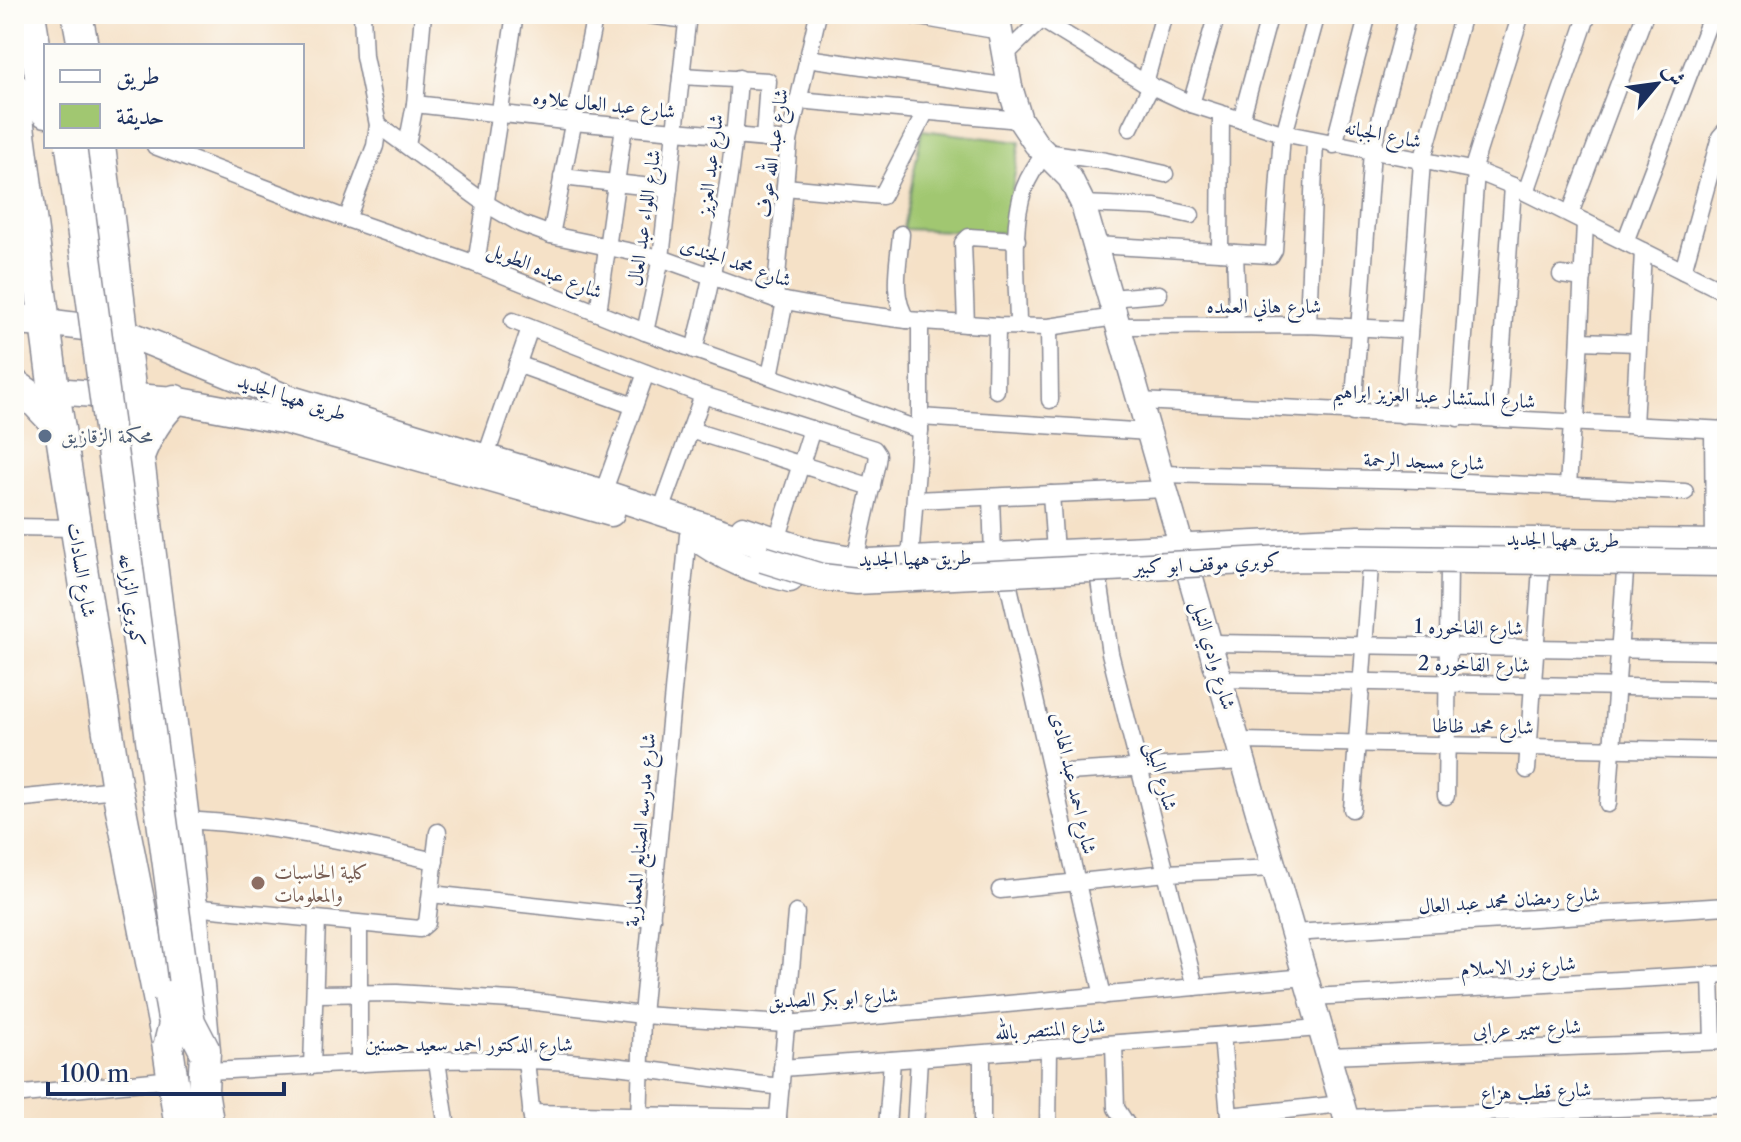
<svg xmlns="http://www.w3.org/2000/svg" width="1741" height="1142" font-family="'Libre Caslon Text',Amiri,serif">
<style>
.green{fill:#a1c771;stroke:#5e7b68;stroke-width:2}
.lines{fill:none;stroke-linecap:round;stroke-linejoin:round}
.street-casing{stroke:#888892;stroke-width:19}
.secondary-casing{stroke:#888892;stroke-width:27}
.primary-casing{stroke:#888892;stroke-width:29}
.highway-casing{stroke:#888892;stroke-width:33}
.street{stroke:#fff;stroke-width:16}
.secondary{stroke:#fff;stroke-width:24}
.primary{stroke:#fff;stroke-width:26}
.highway{stroke:#fff;stroke-width:30}
.primary-bridge-casing{stroke:#888892;stroke-width:29;stroke-linecap:butt}
.highway-bridge-casing{stroke:#888892;stroke-width:33;stroke-linecap:butt}
.primary-bridge{stroke:#fff;stroke-width:26}
.highway-bridge{stroke:#fff;stroke-width:30}
.service-dot{fill:#5c6f8a;stroke:#fdfcf7;stroke-width:3}
.education-dot{fill:#8d6e63;stroke:#fdfcf7;stroke-width:3}
.labels{text-anchor:middle;dominant-baseline:central;stroke-width:6;stroke-linejoin:round;paint-order:stroke}
.street-label{font-size:20px;fill:#1b2f5e;stroke:#fdfcf7}
.service-label{font-size:20px;fill:#4e5e75;stroke:#fdfcf7;text-anchor:start}
.education-label{font-size:20px;fill:#785e54;stroke:#fdfcf7;text-anchor:start}
</style>
<rect width="100%" height="100%" fill="#fdfcf7"/>
<filter id="ink" filterUnits="userSpaceOnUse"><feTurbulence type="fractalNoise" baseFrequency=".0125" numOctaves="2"/><feDisplacementMap in="SourceGraphic" scale="16" xChannelSelector="R" yChannelSelector="G"/><feConvolveMatrix kernelMatrix="1 2 1 2 8 2 1 2 1" color-interpolation-filters="sRGB"/></filter>
<filter id="wash" filterUnits="userSpaceOnUse"><feTurbulence type="fractalNoise" baseFrequency=".006" numOctaves="4" result="noise"/><feDisplacementMap in="SourceGraphic" scale="32" xChannelSelector="R" yChannelSelector="G"/><feGaussianBlur stdDeviation="1.8" result="paint"/><feColorMatrix in="noise" values="0 0 0 0 0 0 0 0 0 0 0 0 0 0 0 0 0 1.4 0 .05"/><feComposite in="paint" operator="in"/></filter>
<g filter="url(#wash)">
<rect width="100%" height="100%" fill="#f5e1c7"/>
<path class="green" d="M922 130 1020 142 1005 233 903 229Z"/>
</g>
<g filter="url(#ink)">
<g class="lines">
<g class="street-casing">
<g id="street">
<path d="M902 14 1000 31"/>
<path d="M1032 14 1145 83 1191 104 1282 133 1476 171 1513 186 1727 293"/>
<path d="M648 15 687 20"/>
<path d="M1004 56 1047 14"/>
<path d="M807 58 1010 87"/>
<path d="M681 76 768 81 764 139"/>
<path d="M1145 83 1164 14"/>
<path d="M798 100 1020 120"/>
<path d="M415 104 573 122 789 141"/>
<path d="M1191 104 1217 14"/>
<path d="M1241 120 1270 14"/>
<path d="M378 125 485 203 521 224 551 235 661 258 775 299 839 311 907 320 997 326 1049 327 1115 317"/>
<path d="M1130 128 1151 86"/>
<path d="M1284 134 1317 14"/>
<path d="M407 145 415 104 423 14"/>
<path d="M1334 145 1368 14"/>
<path d="M155 146 347 219 476 264 645 332 920 430"/>
<path d="M1472 171 1521 14"/>
<path d="M562 177 669 189"/>
<path d="M785 187 882 196 926 111"/>
<path d="M1526 192 1588 14"/>
<path d="M1083 204 1155 207 1191 215"/>
<path d="M1570 214 1645 14"/>
<path d="M347 219 375 146 378 125 364 56 362 14"/>
<path d="M901 234C899 262 890 296 907 320"/>
<path d="M551 235 595 14"/>
<path d="M1625 242 1712 14"/>
<path d="M1095 245 1271 255 1274 250 1282 133"/>
<path d="M1220 252 1221 114"/>
<path d="M476 264 515 14"/>
<path d="M1683 271 1720 137 1727 129"/>
<path d="M1561 275 1583 278"/>
<path d="M1110 298 1159 294"/>
<path d="M775 299 789 141 818 14"/>
<path d="M598 313 624 126"/>
<path d="M513 321 703 395 874 449 878 455 877 462 855 560"/>
<path d="M966 324 963 243 969 237 1017 240"/>
<path d="M1234 324 1237 307 1235 253"/>
<path d="M1308 325 1315 141"/>
<path d="M1018 326C1018 285 1010 228 1024 189 1029 175 1037 164 1046 152L1106 161 1165 174"/>
<path d="M1118 326 1308 325 1409 330"/>
<path d="M1049 327 1050 400"/>
<path d="M645 332 661 258 688 14"/>
<path d="M1580 341 1638 343"/>
<path d="M694 350C718 258 733 173 739 78"/>
<path d="M517 364 634 406"/>
<path d="M770 376 785 301"/>
<path d="M996 390 997 326"/>
<path d="M1140 401 1727 430"/>
<path d="M1353 413 1372 151 1408 14"/>
<path d="M1403 415 1422 162 1463 14"/>
<path d="M920 417 1149 432"/>
<path d="M1458 418 1476 171"/>
<path d="M1497 419 1513 186"/>
<path d="M1576 422 1585 222"/>
<path d="M1634 426 1643 251"/>
<path d="M690 430 872 487"/>
<path d="M1713 430 1714 542"/>
<path d="M486 456 530 328"/>
<path d="M1161 474 1421 480 1685 492"/>
<path d="M1568 486 1572 422"/>
<path d="M603 493 646 373"/>
<path d="M1051 494 1055 552"/>
<path d="M991 497 993 556"/>
<path d="M915 500 1166 489"/>
<path d="M661 511 703 395"/>
<path d="M14 527 76 528"/>
<path d="M777 540 812 429"/>
<path d="M910 560 920 430V321"/>
<path d="M1098 573 1110 653 1195 987"/>
<path d="M1007 578 1103 996"/>
<path d="M1211 643 1727 651"/>
<path d="M1221 679 1727 689"/>
<path d="M1239 741 1727 751"/>
<path d="M1527 770 1541 568"/>
<path d="M1052 773 1244 761"/>
<path d="M1446 796 1449 566"/>
<path d="M14 799 117 789"/>
<path d="M1608 804 1625 572"/>
<path d="M1352 809 1370 567"/>
<path d="M184 820C270 824 351 842 435 861"/>
<path d="M1000 890 1167 873 1274 868"/>
<path d="M431 894 652 918"/>
<path d="M192 907 420 929 427 923 438 832"/>
<path d="M359 924V1064"/>
<path d="M1293 933 1727 906"/>
<path d="M1711 975 1713 1041"/>
<path d="M315 994 397 993 528 1001 642 1015 786 1024 1306 977"/>
<path d="M1312 997 1727 974"/>
<path d="M1222 1036 1230 1128"/>
<path d="M1114 1044 1116 1108 1129 1128"/>
<path d="M1328 1056 1727 1041"/>
<path d="M526 1060 533 1128"/>
<path d="M437 1061 447 1128"/>
<path d="M312 1066 317 920"/>
<path d="M782 1068 1320 1028"/>
<path d="M204 1071C311 1067 419 1057 527 1060 611 1062 696 1077 781 1087"/>
<path d="M14 1095 172 1079"/>
<path d="M531 1113 778 1118"/>
<path d="M1229 1116 1342 1104"/>
<path d="M1346 1118 1727 1104"/>
<path d="M777 1127 796 913"/>
<path d="M639 1128 642 1015 688 535"/>
<path d="M887 1128 892 1060"/>
<path d="M915 1128 919 1058"/>
<path d="M982 1128V1054"/>
<path d="M1048 1128 1049 1049"/>
</g>
</g>
<g class="secondary-casing">
<g id="secondary">
<path d="M997 14 1010 87 1020 120 1036 144 1070 178 1083 204 1349 1128"/>
<path d="M1725 14 1727 28"/>
<path d="M743 528 811 551 869 561 1359 538 1727 542"/>
<path d="M694 537C723 560 754 571 790 580"/>
</g>
</g>
<g class="primary-casing">
<g id="primary">
<path d="M45 322 124 332 287 398 603 493 764 546"/>
<path d="M54 391 175 400 287 421 611 513"/>
</g>
</g>
<g class="highway-casing">
<g id="highway">
<path d="M30 14 46 112"/>
<path d="M77 14 83 46"/>
<path d="M14 88 54 391 117 789 168 1048 180 1128"/>
<path d="M100 146 184 820 205 1051 203 1090 209 1128"/>
<path d="M14 320 45 322"/>
<path d="M14 384 27 393 59 427"/>
<path d="M139 456C148 433 158 417 175 400"/>
</g>
</g>
<use href="#street" class="street"/>
<use href="#secondary" class="secondary"/>
<use href="#primary" class="primary"/>
<use href="#highway" class="highway"/>
<g class="primary-bridge-casing">
<path id="primary-bridge" d="M763 559 821 577 857 581 1304 558 1727 563"/>
</g>
<g class="highway-bridge-casing">
<g id="highway-bridge">
<path d="M71 146 187 1006 190 1022 205 1051"/>
<path d="M168 1048 174 1024 169 996"/>
</g>
</g>
<use href="#primary-bridge" class="primary-bridge"/>
<use href="#highway-bridge" class="highway-bridge"/>
</g>
</g>
<circle class="service-dot" cx="45" cy="436" r="8"/>
<circle class="education-dot" cx="258" cy="883" r="8"/>
<g class="labels">
<g class="street-label">
<text transform="translate(604 104) rotate(6)">شارع عبد العال علاوه</text>
<text transform="translate(1383 134) rotate(11)">شارع الجبانه</text>
<text transform="translate(772 153) rotate(-82)">شارع عبد الله عوف</text>
<text transform="translate(710 165) rotate(-83)">شارع عبد العزيز</text>
<text transform="translate(644 218) rotate(-82)">شارع اللواء عبد العال</text>
<text transform="translate(736 262) rotate(19)">شارع محمد الجندى</text>
<text transform="translate(545 270) rotate(22)">شارع عبده الطويل</text>
<text x="1264" y="306">شارع هاني العمده</text>
<text transform="translate(1434 396) rotate(3)">شارع المستشار عبد العزيز ابراهيم</text>
<text transform="translate(292 397) rotate(18)">طريق ههيا الجديد</text>
<text transform="translate(1424 461) rotate(2)">شارع مسجد الرحمة</text>
<text transform="translate(1563 539) rotate(1)">طريق ههيا الجديد</text>
<text transform="translate(915 558) rotate(-1)">طريق ههيا الجديد</text>
<text transform="translate(1207 563) rotate(-3)">كوبري موقف ابو كبير</text>
<text transform="translate(82 570) rotate(81)">شارع السادات</text>
<text transform="translate(132 600) rotate(82)">كوبري الزراعه</text>
<text transform="translate(1469 627) rotate(1)">شارع الفاخوره 1</text>
<text transform="translate(1214 655) rotate(74)">شارع وادي النيل</text>
<text transform="translate(1474 664) rotate(1)">شارع الفاخوره 2</text>
<text transform="translate(1483 726) rotate(1)">شارع محمد ظاظا</text>
<text transform="translate(1162 776) rotate(75)">شارع البيلى</text>
<text transform="translate(1074 783) rotate(77)">شارع احمد عبد الهادى</text>
<text transform="translate(640 830) rotate(-85)">شارع مدرسه الصنايع المعمارية</text>
<text transform="translate(1509 900) rotate(-4)">شارع رمضان محمد عبد العال</text>
<text transform="translate(1518 966) rotate(-3)">شارع نور الاسلام</text>
<text transform="translate(833 998) rotate(-3)">شارع ابو بكر الصديق</text>
<text transform="translate(1527 1028) rotate(-2)">شارع سمير عرابى</text>
<text transform="translate(1050 1029) rotate(-4)">شارع المنتصر بالله</text>
<text x="469" y="1044">شارع الدكتور احمد سعيد حسنين</text>
<text transform="translate(1536 1091) rotate(-2)">شارع قطب هزاع</text>
</g>
<g class="service-label">
<text x="61" y="436">محكمة الزقازيق</text>
</g>
<g class="education-label">
<text x="274" y="872">كلية الحاسبات<tspan x="274" dy="23">والمعلومات</tspan></text>
</g>
</g>
<rect width="1741" height="1142" fill="none" stroke="#fdfcf7" stroke-width="48"/>
<rect x="44" y="44" width="260" height="104" fill="#fdfcf7" stroke="#a3aaba" stroke-width="2"/>
<rect x="60" y="70" width="40" height="12" fill="#ffffff" stroke="#a3aaba" stroke-width="2"/>
<text x="116" y="84" font-size="24" fill="#1b2f5e">طريق</text>
<rect x="60" y="104" width="40" height="24" fill="#a1c771" stroke="#a3aaba" stroke-width="2"/>
<text x="116" y="124" font-size="24" fill="#1b2f5e">حديقة</text>
<g transform="translate(1657 84) rotate(61)" stroke="#fdfcf7" stroke-width="6" paint-order="stroke">
<path d="M0-6L14 30L0 20L-14 30Z" fill="#1b2f5e"/>
<text y="-12" font-size="22" font-weight="bold" text-anchor="middle" fill="#1b2f5e">ش</text>
</g>
<path d="M48 1082v12h236v-12" fill="none" stroke="#1b2f5e" stroke-width="4"/>
<text x="60" y="1082" font-size="24" fill="#1b2f5e" stroke="#fdfcf7" stroke-width="6" paint-order="stroke">100 m</text>
</svg>
